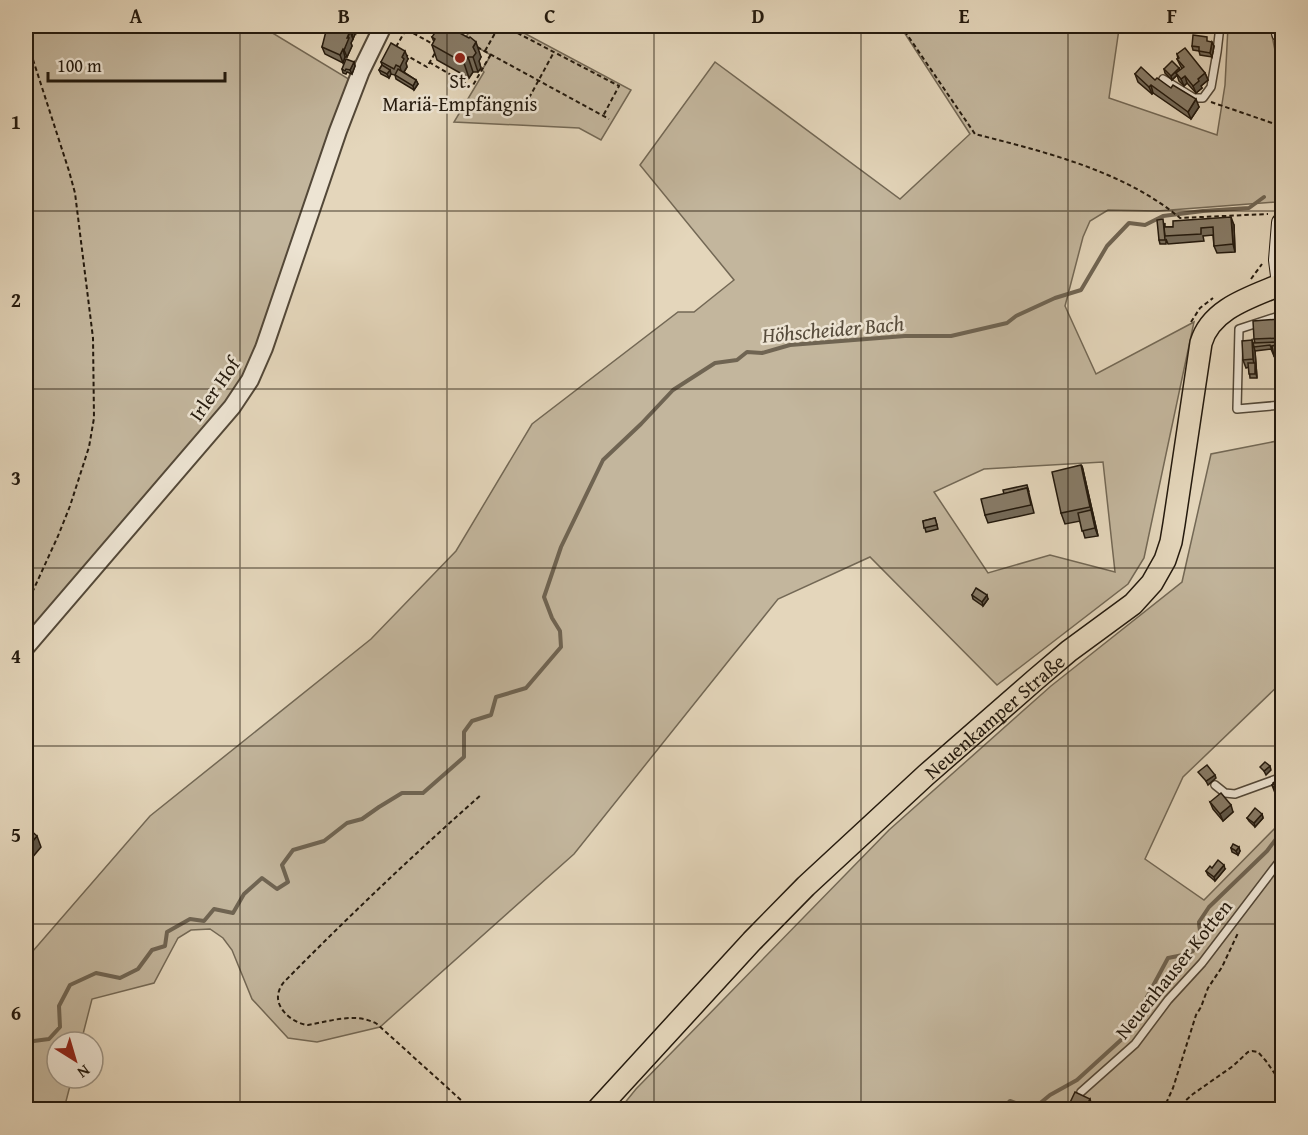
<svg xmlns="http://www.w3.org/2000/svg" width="1308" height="1135" font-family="'Gentium Book Plus',serif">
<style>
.green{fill:#c3b69d;stroke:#736855;stroke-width:1.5;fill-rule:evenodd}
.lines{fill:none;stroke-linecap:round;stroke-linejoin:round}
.stream{stroke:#6f6452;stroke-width:4}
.service-casing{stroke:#534838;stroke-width:10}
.tertiary-casing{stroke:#534838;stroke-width:20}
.secondary-casing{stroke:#23190d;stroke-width:22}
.primary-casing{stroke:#23190d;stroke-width:24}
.path{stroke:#23190d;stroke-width:2;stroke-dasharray:4.5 3;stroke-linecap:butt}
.service{stroke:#ede4d3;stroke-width:7}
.tertiary{stroke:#ede4d3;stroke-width:16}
.secondary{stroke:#ede4d3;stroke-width:20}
.primary{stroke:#e4d6bb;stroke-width:21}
.wall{fill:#746a59;stroke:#23190d;stroke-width:1.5}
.shaded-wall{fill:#5e5648;stroke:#23190d;stroke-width:1.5}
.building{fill:#877b67;stroke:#23190d;stroke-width:1.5}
.grid{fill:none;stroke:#23190d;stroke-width:1.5;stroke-opacity:0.55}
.poi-dot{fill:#8f2418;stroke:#ede4d3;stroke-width:2}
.labels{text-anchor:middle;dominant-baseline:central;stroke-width:5;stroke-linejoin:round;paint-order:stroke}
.poi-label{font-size:20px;fill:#23190d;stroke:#ede4d3}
.street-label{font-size:20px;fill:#23190d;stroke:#ede4d3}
.water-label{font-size:21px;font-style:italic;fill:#564b3b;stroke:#ede4d3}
.neatline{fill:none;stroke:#23190d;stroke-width:2}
.grid-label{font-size:20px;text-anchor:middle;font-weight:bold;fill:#23190d}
</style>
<rect width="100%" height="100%" fill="#e4d6bb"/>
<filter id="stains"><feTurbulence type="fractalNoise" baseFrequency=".00333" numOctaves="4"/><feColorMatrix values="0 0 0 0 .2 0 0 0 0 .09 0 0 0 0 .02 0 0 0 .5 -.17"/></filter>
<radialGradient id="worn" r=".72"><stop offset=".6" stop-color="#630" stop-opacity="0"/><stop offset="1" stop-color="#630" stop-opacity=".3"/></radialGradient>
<g class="green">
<path d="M26 26H261L352 81 253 359 234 394 26 636Z"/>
<path d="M473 26H511L631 90 601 140 579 128 454 122 484 72 482 70 491 55 464 40Z"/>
<path d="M900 26H1121L1119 29 1109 98 1217 135 1225 85 1228 26H1270L1282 84V165L1275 202 1157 211 1108 210 1090 221 1083 237 1065 306 1096 374 1194 322 1144 558 1128 584 997 685 870 557 778 599 574 854 380 1027 317 1042 288 1038 252 999 232 950 223 938 210 929 191 930 178 938 154 983 92 999 81 1042H57V1078H72L64 1109 26 1110V959L150 816 371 639 456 551 532 424 678 312H694L734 280 640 165 715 62 900 199 970 134ZM1103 462 1115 572 1050 555 988 573 934 492 984 469Z"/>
<path d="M1282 440V682L1183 777 1145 859 1204 900 1282 821V1109L619 1110 636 1089 889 830 1051 686 1182 582 1211 454Z"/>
</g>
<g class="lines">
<g class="stream">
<path d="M26 1042 49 1039 60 1027 59 1006 70 985 96 973 120 978 138 969 152 950 165 946 167 932 190 919 204 921 214 909 233 913 244 894 262 878 277 889 288 882 282 865 293 850 324 841 347 823 362 819 379 807 402 793H423L464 757V732L472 721 491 715 496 697 526 688 561 647 560 631 552 618 544 597 561 547 603 460 641 424 673 390 715 363 737 360 747 352 762 353 790 345 905 336H951L1007 323 1016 316 1055 298 1081 290 1107 246 1129 223 1145 225 1163 216 1203 211 1249 208 1264 197"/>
<path d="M1001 1110 1010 1101 1033 1109 1050 1095 1077 1080 1122 1039 1140 1010 1168 958C1178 956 1196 954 1200 943 1202 937 1199 928 1199 922L1209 907 1267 851 1282 831"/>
</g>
<g class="service-casing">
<g id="service">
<path d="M1163 79 1194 98H1203L1211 87 1217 52 1220 26"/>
<path d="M1282 315 1239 329 1237 409 1282 405"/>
<path d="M1215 785 1225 793 1235 794 1282 777"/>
<path d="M1081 1092 1135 1044 1168 1000 1202 963 1282 858"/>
</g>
</g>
<g class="tertiary-casing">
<path id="tertiary" d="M26 647 232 407 250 380 264 348 338 131 361 71 383 26"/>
</g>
<g class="secondary-casing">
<g id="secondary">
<path d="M1281 26 1282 33"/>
<path d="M1282 223 1279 260 1282 284"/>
</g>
</g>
<g class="primary-casing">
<g id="primary">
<path id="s1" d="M597 1110 752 941 806 886 926 775 1036 679 1069 651 1133 604 1152 583 1165 560 1171 542 1174 524 1201 343C1211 308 1252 297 1282 284"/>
</g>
</g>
<g class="path">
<path d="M400 26 433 44"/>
<path d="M504 26 619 86 603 116"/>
<path d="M899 26 906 33 975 134C1045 152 1124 171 1180 218L1268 214"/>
<path d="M26 38 69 171 75 193 93 338 94 418 89 447 70 506 58 536 26 606"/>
<path d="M396 47 408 26"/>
<path d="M477 47 609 119"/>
<path d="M485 51 499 26"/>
<path d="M404 54 427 67 435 53"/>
<path d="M429 62 472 87 491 54"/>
<path d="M529 98 554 52"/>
<path d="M1211 102 1278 125 1282 131"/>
<path d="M1251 279 1262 264"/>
<path d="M1191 322 1200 308 1213 298"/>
<path d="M472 1110 377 1024C356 1012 331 1021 308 1025 294 1024 273 1008 279 991 280 988 282 984 284 982 348 917 413 855 481 795"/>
<path d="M1163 1110 1173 1088 1196 1015 1201 1007 1208 988 1222 967 1238 933"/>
<path d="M1175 1110 1193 1094 1233 1066 1248 1052 1252 1051 1258 1052 1266 1061 1282 1084"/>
</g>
<use href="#service" class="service"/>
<use href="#tertiary" class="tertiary"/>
<use href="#secondary" class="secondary"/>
<use href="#primary" class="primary"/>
</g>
<g class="wall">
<path d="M346 26H358L356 33H355V34L351 43 352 46 347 57H345L343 63 325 54 322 47 328 32 344 29 346 27Z"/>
<path d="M359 26H372L369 33 360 29Z"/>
<path d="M432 37 481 57 479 61 481 68 478 72H473L469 78 437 60 432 45 434 42Z"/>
<path d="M1209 42 1214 46 1212 57 1200 55 1199 51 1193 50 1192 46Z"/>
<path d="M1177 54 1205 73 1208 80 1201 86 1202 88 1196 93 1187 83 1184 86 1179 81 1177 75 1172 80 1165 73 1164 69 1179 68 1180 70 1182 69 1177 59H1178Z"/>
<path d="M408 59 406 63 407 67 404 72 416 80 418 84 414 90 396 79 395 75 391 74 389 78 381 74 379 70 382 65 381 62Z"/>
<path d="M354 62 355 66 352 74 347 72 346 74 343 73 342 69Z"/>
<path d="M1135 74 1155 80 1199 107 1191 119 1153 93 1152 94 1138 82Z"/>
<path d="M1165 223V227L1234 225 1235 252 1217 253 1214 246 1213 235 1203 236 1204 241 1168 244 1166 239V244H1160L1159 240Z"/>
<path d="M1282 325V387L1280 366 1277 363 1271 349 1255 351 1257 378H1250L1249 367 1246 368 1243 360 1252 340 1253 344 1255 343 1254 339Z"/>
<path d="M1081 466H1082L1083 470 1098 536 1085 538 1080 521 1065 524 1061 513Z"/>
<path d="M1028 489 1034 513 988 523 985 515Z"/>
<path d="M935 518 938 529 926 532 923 521Z"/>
<path d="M972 595 988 599 983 606 973 599Z"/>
<path d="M1282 777V801L1281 802 1275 793 1272 785Z"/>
<path d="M1210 802 1233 812 1223 821 1213 809Z"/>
<path d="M1262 814 1263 818 1255 827 1249 821 1247 818Z"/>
<path d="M1231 848 1240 851 1238 855 1232 852Z"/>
<path d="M1212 868 1225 869 1215 881 1208 875 1206 871Z"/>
</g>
<g class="shaded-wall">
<path d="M356 26H358L356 33 355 29Z"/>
<path d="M369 26H372L369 33 367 29Z"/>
<path d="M350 31 353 39 351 43 352 46 347 57 344 50Z"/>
<path d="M354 31 355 34 353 39 352 35Z"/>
<path d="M476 42 481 57 479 61 481 68 478 72 473 57V47Z"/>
<path d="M1212 42 1214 46 1212 57 1210 53Z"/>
<path d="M343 49 345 57 343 63 340 55Z"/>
<path d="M405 51 408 59 406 63 407 67 402 75 400 67 402 57Z"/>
<path d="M468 57 473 72 469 78 464 63Z"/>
<path d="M354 62 355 66 352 74 350 70Z"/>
<path d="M1179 68 1181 72 1176 73 1177 75 1172 80 1171 76Z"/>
<path d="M390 70 391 74 389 78 387 74Z"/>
<path d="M1205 73 1208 80 1201 86 1202 88 1196 93 1193 86 1198 79Z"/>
<path d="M1185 76 1187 83 1184 86 1181 79Z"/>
<path d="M416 80 418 84 414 90 413 86Z"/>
<path d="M1151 85 1153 93 1152 94 1149 87Z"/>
<path d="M1196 99 1199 107 1191 119 1188 112Z"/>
<path d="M1231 217 1234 225 1235 252 1233 244Z"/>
<path d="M1280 319 1282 325V340V338Z"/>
<path d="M1252 340 1254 347 1255 351 1257 378 1253 359Z"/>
<path d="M1081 465 1083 473 1082 466 1083 470 1098 536 1095 528Z"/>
<path d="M987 595 988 599 983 606 982 602Z"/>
<path d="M1270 766 1271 770 1266 775 1264 771Z"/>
<path d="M1215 775 1216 778 1208 785 1206 781Z"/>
<path d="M1231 805 1233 812 1223 821 1220 814Z"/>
<path d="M1262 814 1263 818 1255 827 1254 823Z"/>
<path d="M37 836 41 847 26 865V849Z"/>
<path d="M1239 847 1240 851 1238 855 1236 851Z"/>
<path d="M1224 865 1225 869 1215 881 1214 877Z"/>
<path d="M1090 1099 1092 1106 1091 1110 1086 1106Z"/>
</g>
<g class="building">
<path d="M330 26H333L350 31 347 38H349L344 50 343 49 340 55 322 47 326 31 328 32Z"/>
<path d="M346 26H356L355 29Z"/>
<path d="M359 26H369L367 29Z"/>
<path d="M443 26H447L469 38 470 37 476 42 473 47 476 53 473 57H468L464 63 432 45 435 39 432 37 438 28 441 30Z"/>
<path d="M345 27 354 31 352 35 350 31 344 29Z"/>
<path d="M1193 35 1207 37V41L1212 42 1210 53 1199 51V47L1192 46Z"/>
<path d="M391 43 405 51 402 57 404 59 400 67 396 65 394 69 381 62Z"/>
<path d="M1185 48 1205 73 1198 79 1199 81 1193 86 1185 76 1181 79 1176 73 1184 67 1177 59 1179 58 1177 54Z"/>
<path d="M346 59 354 62 350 70 346 69 345 71 342 69Z"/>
<path d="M1172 61 1179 68 1171 76 1164 69Z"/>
<path d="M382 65 390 70 387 74 379 70Z"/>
<path d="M1141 67 1155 80 1157 78 1171 88 1173 85 1196 99 1188 112 1151 85 1149 87 1135 74Z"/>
<path d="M398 69 416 80 413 86 395 75Z"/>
<path d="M1231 217 1233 244 1214 246 1213 227 1201 228V234L1165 236 1164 227H1173V221Z"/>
<path d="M1163 219 1165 240H1159L1157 220Z"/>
<path d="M1280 319 1282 338 1254 339 1253 321Z"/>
<path d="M1252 340 1253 359 1243 360 1242 341Z"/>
<path d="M1278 342 1279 344 1272 346 1273 350H1272L1270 345 1254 347 1253 343Z"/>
<path d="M1282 344V387L1279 360 1274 356 1272 346Z"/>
<path d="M1248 363H1255V374H1249Z"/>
<path d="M1081 465 1090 507 1061 513 1052 472Z"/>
<path d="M1027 485 1029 492 1027 488 1004 494 1003 490Z"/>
<path d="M1027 488 1031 505 985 515 981 499Z"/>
<path d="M1091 510 1095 528 1082 531 1078 513Z"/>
<path d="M935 518 937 525 924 528 923 521Z"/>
<path d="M976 588 987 595 982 602 972 595Z"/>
<path d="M1265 762 1270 766 1264 771 1260 767Z"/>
<path d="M1207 765 1215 775 1206 781 1198 772Z"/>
<path d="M1282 777V779L1273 785V783Z"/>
<path d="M1282 779V792L1279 794 1272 785Z"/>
<path d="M1221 793 1231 805 1220 814 1210 802Z"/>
<path d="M1255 808 1262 814 1254 823 1247 818Z"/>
<path d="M26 826 37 836 26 849Z"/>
<path d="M1233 844 1239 847 1236 851 1231 848Z"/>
<path d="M1218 860 1224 865 1214 877 1206 871 1210 866 1212 868Z"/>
<path d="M1075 1092 1090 1099 1086 1106 1092 1108 1091 1110 1067 1109Z"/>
</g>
<path class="grid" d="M240 26V1110M447 26V1110M654 26V1110M861 26V1110M1068 26V1110M26 211H1282M26 389H1282M26 568H1282M26 746H1282M26 924H1282"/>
<circle class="poi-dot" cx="460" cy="58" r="6"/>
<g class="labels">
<g class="poi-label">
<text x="460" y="80">St.<tspan x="460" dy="23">Mariä-Empfängnis</tspan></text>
</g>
<g class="street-label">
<text transform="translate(214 389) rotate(-55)">Irler Hof</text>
<text stroke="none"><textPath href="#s1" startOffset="560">Neuenkamper Straße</textPath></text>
<text transform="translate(1173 969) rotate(-51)">Neuenhauser Kotten</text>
</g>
<g class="water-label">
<text transform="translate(833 329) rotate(-5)">Höhscheider Bach</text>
</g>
</g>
<rect width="1308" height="1135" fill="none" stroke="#e4d6bb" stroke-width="66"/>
<g transform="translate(75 1060) rotate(143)"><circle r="28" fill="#ede4d3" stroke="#9c9384" stroke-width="1.5"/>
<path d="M0-4.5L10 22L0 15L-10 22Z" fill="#8f2418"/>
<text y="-9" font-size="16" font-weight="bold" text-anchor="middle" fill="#23190d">N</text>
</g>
<path d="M48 72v9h177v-9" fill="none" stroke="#23190d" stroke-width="3"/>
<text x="57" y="72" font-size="18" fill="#23190d" stroke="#ede4d3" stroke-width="4.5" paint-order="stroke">100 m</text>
<rect x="33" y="33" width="1242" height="1069" class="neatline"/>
<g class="grid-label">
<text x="136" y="23">A</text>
<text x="344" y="23">B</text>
<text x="550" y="23">C</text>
<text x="758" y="23">D</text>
<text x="964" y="23">E</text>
<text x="1172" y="23">F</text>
<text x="16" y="129">1</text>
<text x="16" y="307">2</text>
<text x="16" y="485">3</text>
<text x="16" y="663">4</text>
<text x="16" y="842">5</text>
<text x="16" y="1020">6</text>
</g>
<rect width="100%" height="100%" filter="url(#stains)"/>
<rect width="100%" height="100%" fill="url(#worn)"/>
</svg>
